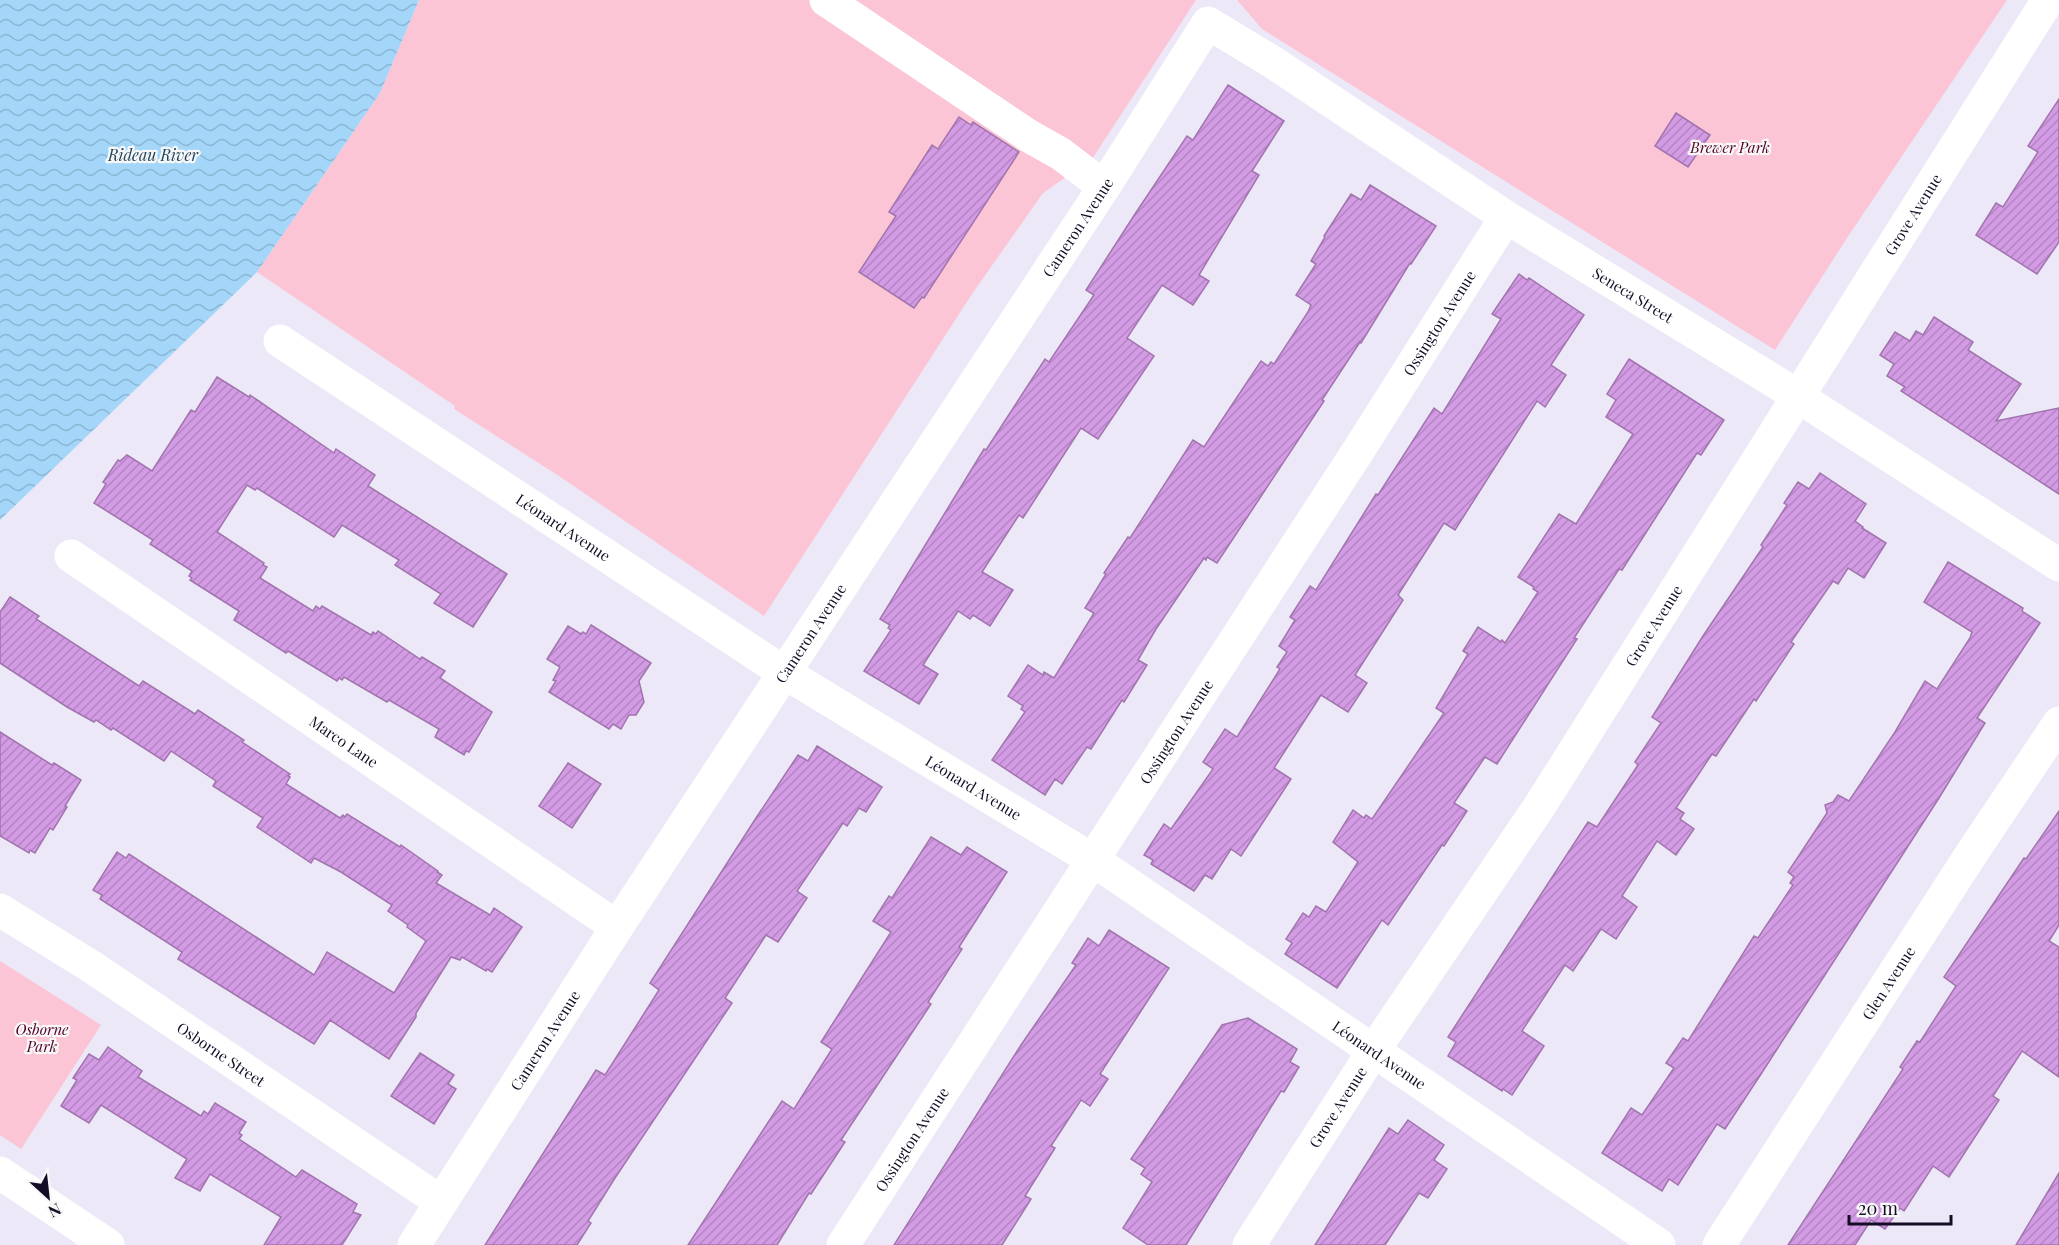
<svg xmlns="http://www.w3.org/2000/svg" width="2059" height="1245" font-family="'Playfair Display',serif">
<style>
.green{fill:#fbc5d5}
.water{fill:url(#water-waves)}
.building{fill:url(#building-hatch);stroke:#a174ae;stroke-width:1.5}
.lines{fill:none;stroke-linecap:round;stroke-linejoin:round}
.minor{stroke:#fff;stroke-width:33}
.labels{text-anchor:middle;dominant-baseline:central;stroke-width:4.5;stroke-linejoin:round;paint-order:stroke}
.park-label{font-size:15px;font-style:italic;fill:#530029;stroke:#f8f8f8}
.street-label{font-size:15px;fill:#150c25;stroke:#f8f8f8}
.water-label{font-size:16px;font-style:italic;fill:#1d445b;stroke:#f8f8f8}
</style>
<defs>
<pattern id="water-waves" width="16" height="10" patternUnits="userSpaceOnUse" patternTransform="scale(1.5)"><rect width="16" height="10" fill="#a3d6f8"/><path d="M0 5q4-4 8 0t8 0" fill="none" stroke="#8bb6d4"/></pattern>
<pattern id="building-hatch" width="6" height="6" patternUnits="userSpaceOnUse" patternTransform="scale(1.5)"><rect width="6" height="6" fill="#d49be5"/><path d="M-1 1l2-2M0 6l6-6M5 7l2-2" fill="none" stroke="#b584c4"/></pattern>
</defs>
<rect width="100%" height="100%" fill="#ece8f7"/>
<g class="green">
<path d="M419 0H1196L1092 159 1043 193 972 294 764 616 559 476 454 409 455 406 257 272 380 93Z"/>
<path d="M1237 0H2007L1849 235 1775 350 1262 29Z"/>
<path d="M0 961 101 1025 21 1149 0 1135Z"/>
</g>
<path class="water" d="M0 0H419L380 93 257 272 0 520Z"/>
<g class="building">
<path d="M1228 85 1284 121 1252 171 1259 175 1199 275 1209 281 1193 305 1162 285 1127 338 1154 356 1098 439 1081 428 1023 518 1019 515 982 572 1013 590 990 626 973 615 970 619 958 611 923 665 938 674 919 704 864 671 891 630 888 628 890 625 880 619 984 449 986 450 1045 359 1049 362 1094 295 1086 290 1135 214 1187 136 1193 140Z"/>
<path d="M2059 99V242L2037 274 1976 235 1996 203 2003 207 2038 152 2028 146Z"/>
<path d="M1676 113 1710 135 1688 167 1655 146Z"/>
<path d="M959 117 971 125 973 122 1019 152 924 298 922 297 914 308 859 272 896 216 889 212 932 145 938 149Z"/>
<path d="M1370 185 1436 226 1411 264 1410 263 1361 343 1360 342 1322 400 1324 401 1217 563 1207 557 1206 560 1204 558 1156 629 1138 660 1147 665 1124 702 1122 700 1091 749 1087 747 1062 784 1055 779 1045 795 992 760 1025 712 1021 709 1023 706 1008 696 1028 665 1043 675 1044 672 1054 678 1094 613 1085 608 1106 574 1104 573 1128 537 1130 538 1193 440 1204 447 1261 361 1268 366 1271 362 1274 364 1308 312 1311 305 1296 295 1316 264 1311 261 1325 237 1324 236 1351 194 1361 200Z"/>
<path d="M1519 274 1527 280 1529 278 1584 315 1551 365 1566 375 1545 407 1537 401 1455 530 1444 523 1398 595 1403 600 1355 675 1367 683 1348 712 1321 695 1274 768 1291 779 1241 856 1231 849 1212 879 1205 875 1194 891 1151 864 1153 860 1144 855 1164 824 1171 829 1213 769 1203 762 1225 729 1237 737 1280 669 1277 667 1287 652 1279 646 1295 620 1290 617 1310 586 1316 590 1376 494 1378 495 1434 408 1442 414 1501 319 1492 314Z"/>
<path d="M1934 317 1973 342 1968 350 2021 384 1996 421 2059 408V494L1901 391 1905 387 1887 376 1894 364 1880 355 1895 332 1910 341 1916 331 1923 335Z"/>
<path d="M1629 359 1724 420 1701 455 1697 453 1622 570 1619 569 1574 638 1577 639 1497 764 1485 757 1454 803 1467 811 1444 846 1442 845 1388 925 1382 920 1337 988 1285 954 1292 943 1286 939 1303 913 1309 917 1316 906 1326 912 1358 862 1333 842 1353 810 1364 818 1366 815 1372 819 1444 713 1436 708 1468 654 1463 651 1478 627 1501 642 1502 640 1505 643 1538 592 1533 589 1534 587 1518 577 1559 514 1576 524 1633 434 1606 417 1616 400 1607 394Z"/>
<path d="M217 377 249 397 250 395 334 453 336 449 375 475 368 486 507 574 473 627 434 603 441 594 395 565 399 560 342 525 334 537 257 488 255 490 247 485 217 532 264 563 263 565 267 567 260 578 313 611 316 606 320 609 322 606 371 635 373 632 376 634 378 631 420 659 422 657 445 671 440 678 492 712 469 752 466 751 464 755 435 737 439 729 389 700 387 702 344 677 342 680 339 678 337 681 288 651 286 653 234 620 239 611 190 580 192 578 189 576 192 571 150 544 153 540 94 503 106 484 103 482 118 460 120 461 127 455 152 471 191 410 195 412Z"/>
<path d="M1820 473 1866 504 1855 521 1863 527 1862 528 1886 543 1864 578 1848 568 1838 584 1833 581 1791 642 1794 644 1756 701 1754 699 1716 756 1712 754 1676 808 1684 813 1680 819 1694 829 1676 855 1657 841 1622 896 1637 907 1616 939 1601 929 1573 971 1565 965 1522 1031 1544 1046 1512 1095 1503 1089 1502 1091 1448 1056 1456 1042 1448 1037 1588 822 1597 827 1638 765 1635 762 1661 723 1652 717 1703 636 1763 547 1761 545 1787 505 1784 503 1798 482 1809 489Z"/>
<path d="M1948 562 2023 608 2022 611 2040 623 1977 718 1985 723 1939 798 1763 1071 1725 1129 1717 1124 1678 1185 1669 1179 1662 1191 1602 1153 1631 1108 1642 1115 1674 1068 1666 1063 1683 1038 1688 1041 1754 936 1758 938 1793 885 1790 883 1794 877 1788 872 1827 813 1825 805 1833 802 1838 795 1849 801 1895 732 1925 681 1937 689 1970 638 1972 632 1924 602Z"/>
<path d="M10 597 39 616 36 619 139 686 143 681 195 714 198 710 244 740 242 742 290 774 288 776 290 777 286 784 340 818 343 815 345 817 347 814 400 847 401 845 438 871 437 872 442 875 436 883 490 915 494 908 522 927 492 972 487 969 486 971 462 957 460 960 451 957 416 1013V1017L389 1059 330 1020 314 1044 178 959 182 952 100 899 102 895 93 890 117 852 126 858 129 854 314 975 327 952 394 993 426 941 411 930 407 927 408 925 388 911 392 905 341 872 314 858 311 863 257 827 263 818 213 786 216 781 171 751 164 761 113 728 111 730 96 720 94 722 67 707 0 663V612Z"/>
<path d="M591 625 651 663 639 681 644 702 636 715H629L621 729 613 724 609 729 549 692 556 681 553 680 560 667 547 659 568 626 581 634 583 632 586 634Z"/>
<path d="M0 732 52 765 54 763 81 780 65 806 67 807 53 830 50 828 35 853 30 850 29 853 0 836Z"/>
<path d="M817 746 882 787 866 812 859 808 847 826 843 823 797 891 807 898 778 942 766 935 725 998 732 1003 728 1009 615 1178 588 1221 591 1223 577 1245H485L596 1070 605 1075 659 990 650 983 756 818 798 755 808 761Z"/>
<path d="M568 763 601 784 572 828 539 806Z"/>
<path d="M2059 811V925L2049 941 2059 947V1077L2022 1051 1993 1096 1999 1100 1949 1177 1933 1166 1904 1211 1900 1208 1885 1229 1871 1220 1855 1245H1788L1903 1069 1900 1067 1917 1041 1920 1042 1956 986 1944 977 2024 858 2026 859Z"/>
<path d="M931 837 961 855 967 847 1007 872 959 947 962 949 928 1002 931 1004 841 1140 845 1142 811 1194 809 1193 777 1245H688L782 1101 794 1109 832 1049 821 1042 891 932 873 921 889 896 892 898Z"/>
<path d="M1109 930 1169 968 1100 1074 1108 1079 1090 1106 1081 1100 1051 1146 1055 1148 1025 1196 1031 1199 1002 1245H894L1021 1045 1076 965 1072 963 1088 938 1099 946Z"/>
<path d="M1248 1018 1297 1049 1290 1062 1299 1067 1284 1092 1281 1091 1186 1245H1148L1123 1228 1152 1182 1141 1174 1145 1168 1131 1159 1222 1025Z"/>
<path d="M108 1047 142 1071 138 1077 201 1116 204 1111 208 1114 215 1103 246 1122 239 1133 242 1135 239 1139 296 1177 302 1170 357 1204 353 1212 361 1215 342 1245H264L281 1217 210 1174 200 1191 175 1178 187 1159 101 1105 89 1123 61 1106 77 1080 73 1078 89 1054 99 1060Z"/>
<path d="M420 1053 454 1075 448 1084 456 1089 434 1124 391 1096Z"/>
<path d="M1408 1120 1444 1145 1434 1160 1447 1169 1428 1198 1419 1193 1385 1245H1315L1389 1128 1398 1134Z"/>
<path d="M2059 1173V1245H2016Z"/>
</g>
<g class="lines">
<g class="minor">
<path d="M826 0 1029 136 1061 154 1104 187"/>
<path id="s1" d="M280 341 785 673 1093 860 1659 1245"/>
<path id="s2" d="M71 556 617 927"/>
<path id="s3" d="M0 910 92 967 441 1202"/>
<path d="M0 1173 108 1245"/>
<path id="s4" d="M414 1245 617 927 1104 187 1208 23 1274 63 1506 217 1777 383 2059 565"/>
<path id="s5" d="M843 1245 1358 451 1506 217"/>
<path id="s6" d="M1249 1245 1374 1050 1539 807 2048 0"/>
<path id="s7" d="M1719 1245 1968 859 2059 723"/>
</g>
</g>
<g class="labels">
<g class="park-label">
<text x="1730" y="147">Brewer Park</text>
<text x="42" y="1029">Osborne<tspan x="42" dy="17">Park</tspan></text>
</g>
<g class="street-label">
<text stroke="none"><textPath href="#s6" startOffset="1226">Grove Avenue</textPath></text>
<text stroke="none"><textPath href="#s4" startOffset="1215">Cameron Avenue</textPath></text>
<text stroke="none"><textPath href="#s4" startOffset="1962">Seneca Street</textPath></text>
<text stroke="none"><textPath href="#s5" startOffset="1098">Ossington Avenue</textPath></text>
<text stroke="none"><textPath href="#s1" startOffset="339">Léonard Avenue</textPath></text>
<text stroke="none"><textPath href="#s6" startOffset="740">Grove Avenue</textPath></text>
<text stroke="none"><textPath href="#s4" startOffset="729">Cameron Avenue</textPath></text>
<text stroke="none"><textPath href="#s5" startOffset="612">Ossington Avenue</textPath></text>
<text stroke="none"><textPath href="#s2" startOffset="330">Marco Lane</textPath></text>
<text stroke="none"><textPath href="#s1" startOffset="825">Léonard Avenue</textPath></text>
<text stroke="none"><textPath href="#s7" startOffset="312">Glen Avenue</textPath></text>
<text stroke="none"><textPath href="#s4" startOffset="243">Cameron Avenue</textPath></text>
<text stroke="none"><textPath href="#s3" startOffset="264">Osborne Street</textPath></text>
<text stroke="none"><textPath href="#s1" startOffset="1311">Léonard Avenue</textPath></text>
<text stroke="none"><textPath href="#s6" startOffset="164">Grove Avenue</textPath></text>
<text stroke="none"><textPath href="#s5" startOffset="126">Ossington Avenue</textPath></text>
</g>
<g class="water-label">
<text x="153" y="154">Rideau River</text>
</g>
</g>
<g transform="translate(48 1197) rotate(153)" stroke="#f8f8f8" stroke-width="4.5" paint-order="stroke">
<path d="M0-4.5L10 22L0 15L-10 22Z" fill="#150c25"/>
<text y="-9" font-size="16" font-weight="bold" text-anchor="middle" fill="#150c25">N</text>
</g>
<path d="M1849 1215v9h102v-9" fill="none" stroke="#150c25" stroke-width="3"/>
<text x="1858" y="1215" font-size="18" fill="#150c25" stroke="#f8f8f8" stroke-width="4.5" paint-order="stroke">20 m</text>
</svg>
